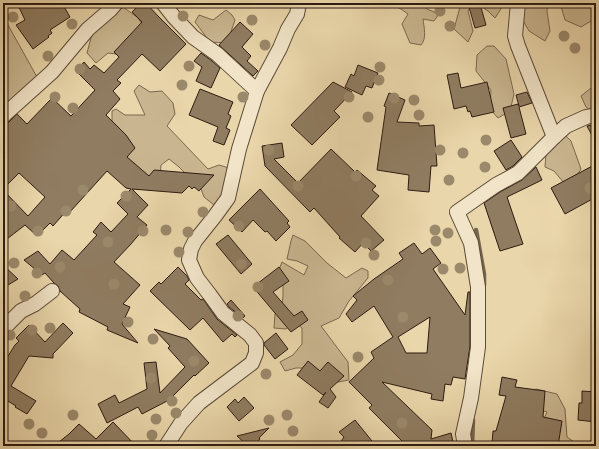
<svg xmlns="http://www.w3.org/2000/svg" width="599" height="449" font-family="'IM FELL DW Pica',serif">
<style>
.green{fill:#c9b690;stroke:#7b6850}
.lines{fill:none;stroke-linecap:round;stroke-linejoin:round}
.stream{stroke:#77654e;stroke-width:4.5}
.building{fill:#8f7c61;stroke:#2d1b11;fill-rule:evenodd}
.minor-casing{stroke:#5c4a37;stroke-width:16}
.minor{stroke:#f1e4c8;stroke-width:14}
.tree{fill:#9b896b}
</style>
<rect width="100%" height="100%" fill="#e9d6aa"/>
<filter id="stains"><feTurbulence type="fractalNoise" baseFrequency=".005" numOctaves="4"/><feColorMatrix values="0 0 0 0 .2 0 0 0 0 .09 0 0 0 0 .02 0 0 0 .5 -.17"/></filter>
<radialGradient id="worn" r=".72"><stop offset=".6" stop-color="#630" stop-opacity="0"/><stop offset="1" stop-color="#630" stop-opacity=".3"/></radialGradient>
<g class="green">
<path d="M388 3H419L427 9 439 14 434 21 423 19C424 28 427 38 421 45L410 43 402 24 408 14 401 9Z"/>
<path d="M458 3H473L468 11 473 31 468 42 454 29 460 7Z"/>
<path d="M476 3H504L499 12 495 18 488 11Z"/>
<path d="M513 3H548L547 11 550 31 545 41 529 31Z"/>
<path d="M560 3H596V18L581 27 565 20Z"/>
<path d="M122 6 138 18 149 35 131 56 108 53 96 63 87 53 92 34 107 7Z"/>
<path d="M226 10 232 15 235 20 227 43 210 42 195 22 199 15 213 20Z"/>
<path d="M3 16 37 77 3 107Z"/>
<path d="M487 46H494L506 59 514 94 510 111 498 118 490 109 491 90 476 71 477 55Z"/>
<path d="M596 84V114L586 107 581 96Z"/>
<path d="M139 85 150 92 162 91 173 103 175 114 167 126 208 169 219 165 229 168 223 193 214 205 204 197 200 186 191 179 179 167 169 159 161 165 160 177 151 181 92 128 112 123V111L116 109 125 115H145L134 91Z"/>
<path d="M565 135 571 141 581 169 575 179 564 183 554 171 545 167 546 153 553 149 554 143Z"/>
<path d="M293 235 305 241 327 263 346 278 362 268 368 271V278L349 301 339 318 321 326 348 362 349 380 333 383 315 368H296L285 371 280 362 293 355 302 344V328L295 322 286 329 274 328 275 314 282 305 283 296V285L278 272 282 262 304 275 308 266 297 261 287 259 291 241Z"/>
<path d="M536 389 557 394 565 409 567 437 580 446H557L542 423 547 412 535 408 525 396Z"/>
</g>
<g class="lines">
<g class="stream">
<path d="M476 230 484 274V285"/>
<path d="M472 446 473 420"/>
</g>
</g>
<g class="building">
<path d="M17 3H62L70 17 50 30 52 33 48 36 49 37 33 49 16 25 25 20Z"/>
<path d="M141 3H146L157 15 186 44 160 71 142 54 117 80 121 83 113 91 120 99 106 115 126 135 135 148 127 157 149 176 154 170 214 175 199 191 194 187 192 189 189 186 182 193 132 189 148 205 137 217 147 225 131 244 114 262 140 285 123 304 130 307 122 324 138 343 107 330 108 327 79 312 80 309 60 291 58 286 54 283 45 273 42 275 24 260 38 251 50 264 62 250 74 260 97 235 93 232 101 222 111 232 128 214 117 203 131 189 126 188 107 171 69 213 67 210 53 226 50 223 37 236 25 225 3 242V190L28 216 45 197 19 173 3 189V126L9 122 17 114 27 124 52 98 71 116 95 90 76 71 84 62 90 69 94 65 104 73 119 57 114 52 142 22 132 12Z"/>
<path d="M480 4 486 25 475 28 469 7Z"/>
<path d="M240 22 253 34 242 47 251 56 247 61 258 71 253 76 219 45Z"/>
<path d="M201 53 212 61 220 68 211 88 196 81 202 67 194 61Z"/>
<path d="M358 65 378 73 372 88 366 86 362 95 345 87 351 74 354 76Z"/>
<path d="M458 73 461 88 487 82 494 112 472 117 470 111 468 112 466 106 454 109 447 75Z"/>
<path d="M333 82 352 92 334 111 340 117 312 145 291 125Z"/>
<path d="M200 89 233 102 228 114 231 116 226 128 230 130 224 145 213 141 218 127 189 115Z"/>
<path d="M527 92 532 103 519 107 526 134 511 138 503 108 518 104 519 106 516 95Z"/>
<path d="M389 93 405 100 397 122 419 123V126L434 125 437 166H431L429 192 408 190 409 175 377 170 386 107 384 106Z"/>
<path d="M596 124V143L587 126Z"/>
<path d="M511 140 522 157 513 166 506 170 494 151Z"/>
<path d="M282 143 284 157 274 159 298 183 331 149 355 172 357 170 376 186 372 190 379 196 361 216 384 240 371 251 363 243 355 252 339 238 340 237 314 208 310 212 265 166 262 146Z"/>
<path d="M596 164V197L565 214 551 188Z"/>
<path d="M536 167 542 180 507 197 523 244 500 251 484 203 500 192 522 180Z"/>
<path d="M260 189 289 221 287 223 290 227 276 241 267 231 265 232 253 220 242 232 229 220Z"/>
<path d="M228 235 252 264 241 274 216 244Z"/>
<path d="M414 243 422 254 430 248 441 263 433 269 465 315 468 292H470V346L465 379 453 377 451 385 445 384 443 401 431 399 432 394 382 382 432 430 431 439 451 433 454 446H407L369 408 372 405 349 382 374 358 371 352 393 337 374 306 352 322 346 314 357 300 353 296 374 279 403 259 399 253ZM430 317 427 353H406L398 337Z"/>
<path d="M3 265 18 279 3 288Z"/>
<path d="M178 267 187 276 189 280 185 284 201 300 203 299 217 319 237 335 235 337 232 334 223 342 203 318 190 330 150 291 159 282 161 284Z"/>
<path d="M279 267 289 281 273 292 294 316 302 311 308 320 291 332 253 287Z"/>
<path d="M231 300 245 316 243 318 229 307 227 304Z"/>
<path d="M63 323 73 333 53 354V358L29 356 11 386 36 401 27 414 15 407 16 406 3 398V364L15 345 19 341 16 338 29 325 45 342Z"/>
<path d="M154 329 187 339 209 363 195 376 194 375 169 400 142 414 138 407 107 423 98 404 115 395 119 403 147 389 144 363 156 362 160 393 185 367 168 348 170 346Z"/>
<path d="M276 333 288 349 275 359 264 345V343Z"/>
<path d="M308 361 320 371 328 362 344 376 330 389 336 397 328 408 319 402 326 392 323 395 297 375Z"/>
<path d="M502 377 517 380 515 387 545 391 543 417 562 421 558 446H499V445L492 443 493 431H496L506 396 499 395Z"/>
<path d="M582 391 596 392V422L578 420 579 403H582Z"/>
<path d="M244 397 254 408 239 421 227 407 235 399 238 403Z"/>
<path d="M355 420 376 446H338L344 437 339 432Z"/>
<path d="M113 422 136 446H54L69 434 79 424 96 439Z"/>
<path d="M269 428 259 438 260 439 254 446H248L237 436Z"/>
</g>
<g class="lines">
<g class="minor-casing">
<g id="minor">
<path d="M163 3 174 17 193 37 217 54 257 91 239 149 228 198 215 216 195 241 191 249 189 260 197 278 210 295 223 313 250 335 256 343V353L252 363 199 403 181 423 166 446"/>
<path d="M518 3 515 36 518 46 554 137"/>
<path d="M257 91 280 48 288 29 297 14 299 3"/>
<path d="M3 116 52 72 88 29 110 10 116 3"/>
<path d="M3 329 21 311 35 304 52 291"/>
<path d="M465 446 463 434 471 398 478 347V287L471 243 457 212 496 185 518 173 554 137 566 126 586 117 596 115"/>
</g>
</g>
<use href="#minor" class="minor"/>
</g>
<g class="tree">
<circle cx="440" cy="11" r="5.5"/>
<circle cx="183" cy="16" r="5.5"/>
<circle cx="13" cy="17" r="5.5"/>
<circle cx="252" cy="20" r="5.5"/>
<circle cx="72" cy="24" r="5.5"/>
<circle cx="450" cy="26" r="5.5"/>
<circle cx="564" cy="36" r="5.5"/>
<circle cx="265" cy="45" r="5.5"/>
<circle cx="575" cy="48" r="5.5"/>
<circle cx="48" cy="56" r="5.5"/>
<circle cx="189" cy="66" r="5.5"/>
<circle cx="380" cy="67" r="5.5"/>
<circle cx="80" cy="69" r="5.5"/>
<circle cx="379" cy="80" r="5.5"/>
<circle cx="182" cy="85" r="5.5"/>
<circle cx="55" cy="97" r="5.5"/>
<circle cx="243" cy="97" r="5.5"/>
<circle cx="349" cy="97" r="5.5"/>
<circle cx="394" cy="98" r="5.5"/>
<circle cx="414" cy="100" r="5.5"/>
<circle cx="73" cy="108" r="5.5"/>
<circle cx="419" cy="115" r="5.5"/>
<circle cx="368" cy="117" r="5.5"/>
<circle cx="486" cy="140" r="5.5"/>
<circle cx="269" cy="150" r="5.5"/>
<circle cx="440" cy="150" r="5.5"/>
<circle cx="463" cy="153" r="5.5"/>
<circle cx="485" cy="167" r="5.5"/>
<circle cx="356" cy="176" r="5.5"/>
<circle cx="449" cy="180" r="5.5"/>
<circle cx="298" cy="186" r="5.5"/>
<circle cx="590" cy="188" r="5.5"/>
<circle cx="83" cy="190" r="5.5"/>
<circle cx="126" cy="196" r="5.5"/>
<circle cx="11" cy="206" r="5.5"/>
<circle cx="66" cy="211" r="5.5"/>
<circle cx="203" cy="212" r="5.5"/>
<circle cx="239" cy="226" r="5.5"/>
<circle cx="166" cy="230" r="5.5"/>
<circle cx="435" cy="230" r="5.5"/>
<circle cx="38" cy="231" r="5.5"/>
<circle cx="143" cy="231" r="5.5"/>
<circle cx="188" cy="232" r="5.5"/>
<circle cx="448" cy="233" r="5.5"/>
<circle cx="436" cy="241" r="5.5"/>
<circle cx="108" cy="242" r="5.5"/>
<circle cx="366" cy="243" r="5.5"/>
<circle cx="179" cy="252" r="5.5"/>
<circle cx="374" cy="255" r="5.5"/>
<circle cx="14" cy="263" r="5.5"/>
<circle cx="241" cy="264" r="5.5"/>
<circle cx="60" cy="267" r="5.5"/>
<circle cx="460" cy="268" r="5.5"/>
<circle cx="443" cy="269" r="5.5"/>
<circle cx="37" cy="273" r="5.5"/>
<circle cx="388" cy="280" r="5.5"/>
<circle cx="114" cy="284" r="5.5"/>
<circle cx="258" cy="287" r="5.5"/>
<circle cx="25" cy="296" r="5.5"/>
<circle cx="238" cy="316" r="5.5"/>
<circle cx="403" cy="317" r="5.5"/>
<circle cx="128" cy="322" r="5.5"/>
<circle cx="50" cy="328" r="5.5"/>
<circle cx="32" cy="330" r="5.5"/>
<circle cx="10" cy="335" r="5.5"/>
<circle cx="153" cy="339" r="5.5"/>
<circle cx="358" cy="357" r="5.5"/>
<circle cx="194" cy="361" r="5.5"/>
<circle cx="266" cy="374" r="5.5"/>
<circle cx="151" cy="378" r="5.5"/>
<circle cx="172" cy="401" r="5.5"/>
<circle cx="176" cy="413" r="5.5"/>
<circle cx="73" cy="415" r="5.5"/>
<circle cx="287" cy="415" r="5.5"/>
<circle cx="156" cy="419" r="5.5"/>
<circle cx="269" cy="420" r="5.5"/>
<circle cx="402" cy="423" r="5.5"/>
<circle cx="29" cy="424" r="5.5"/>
<circle cx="293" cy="431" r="5.5"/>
<circle cx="42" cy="433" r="5.5"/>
<circle cx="152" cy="435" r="5.5"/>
</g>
<rect width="599" height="449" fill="none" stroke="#e9d6aa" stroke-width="16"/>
<rect x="4" y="4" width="591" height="441" fill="none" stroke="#2d1b11" stroke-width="2"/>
<rect x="8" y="8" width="583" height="433" fill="none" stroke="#2d1b11"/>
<rect width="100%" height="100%" filter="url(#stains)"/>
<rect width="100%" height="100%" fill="url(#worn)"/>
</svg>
